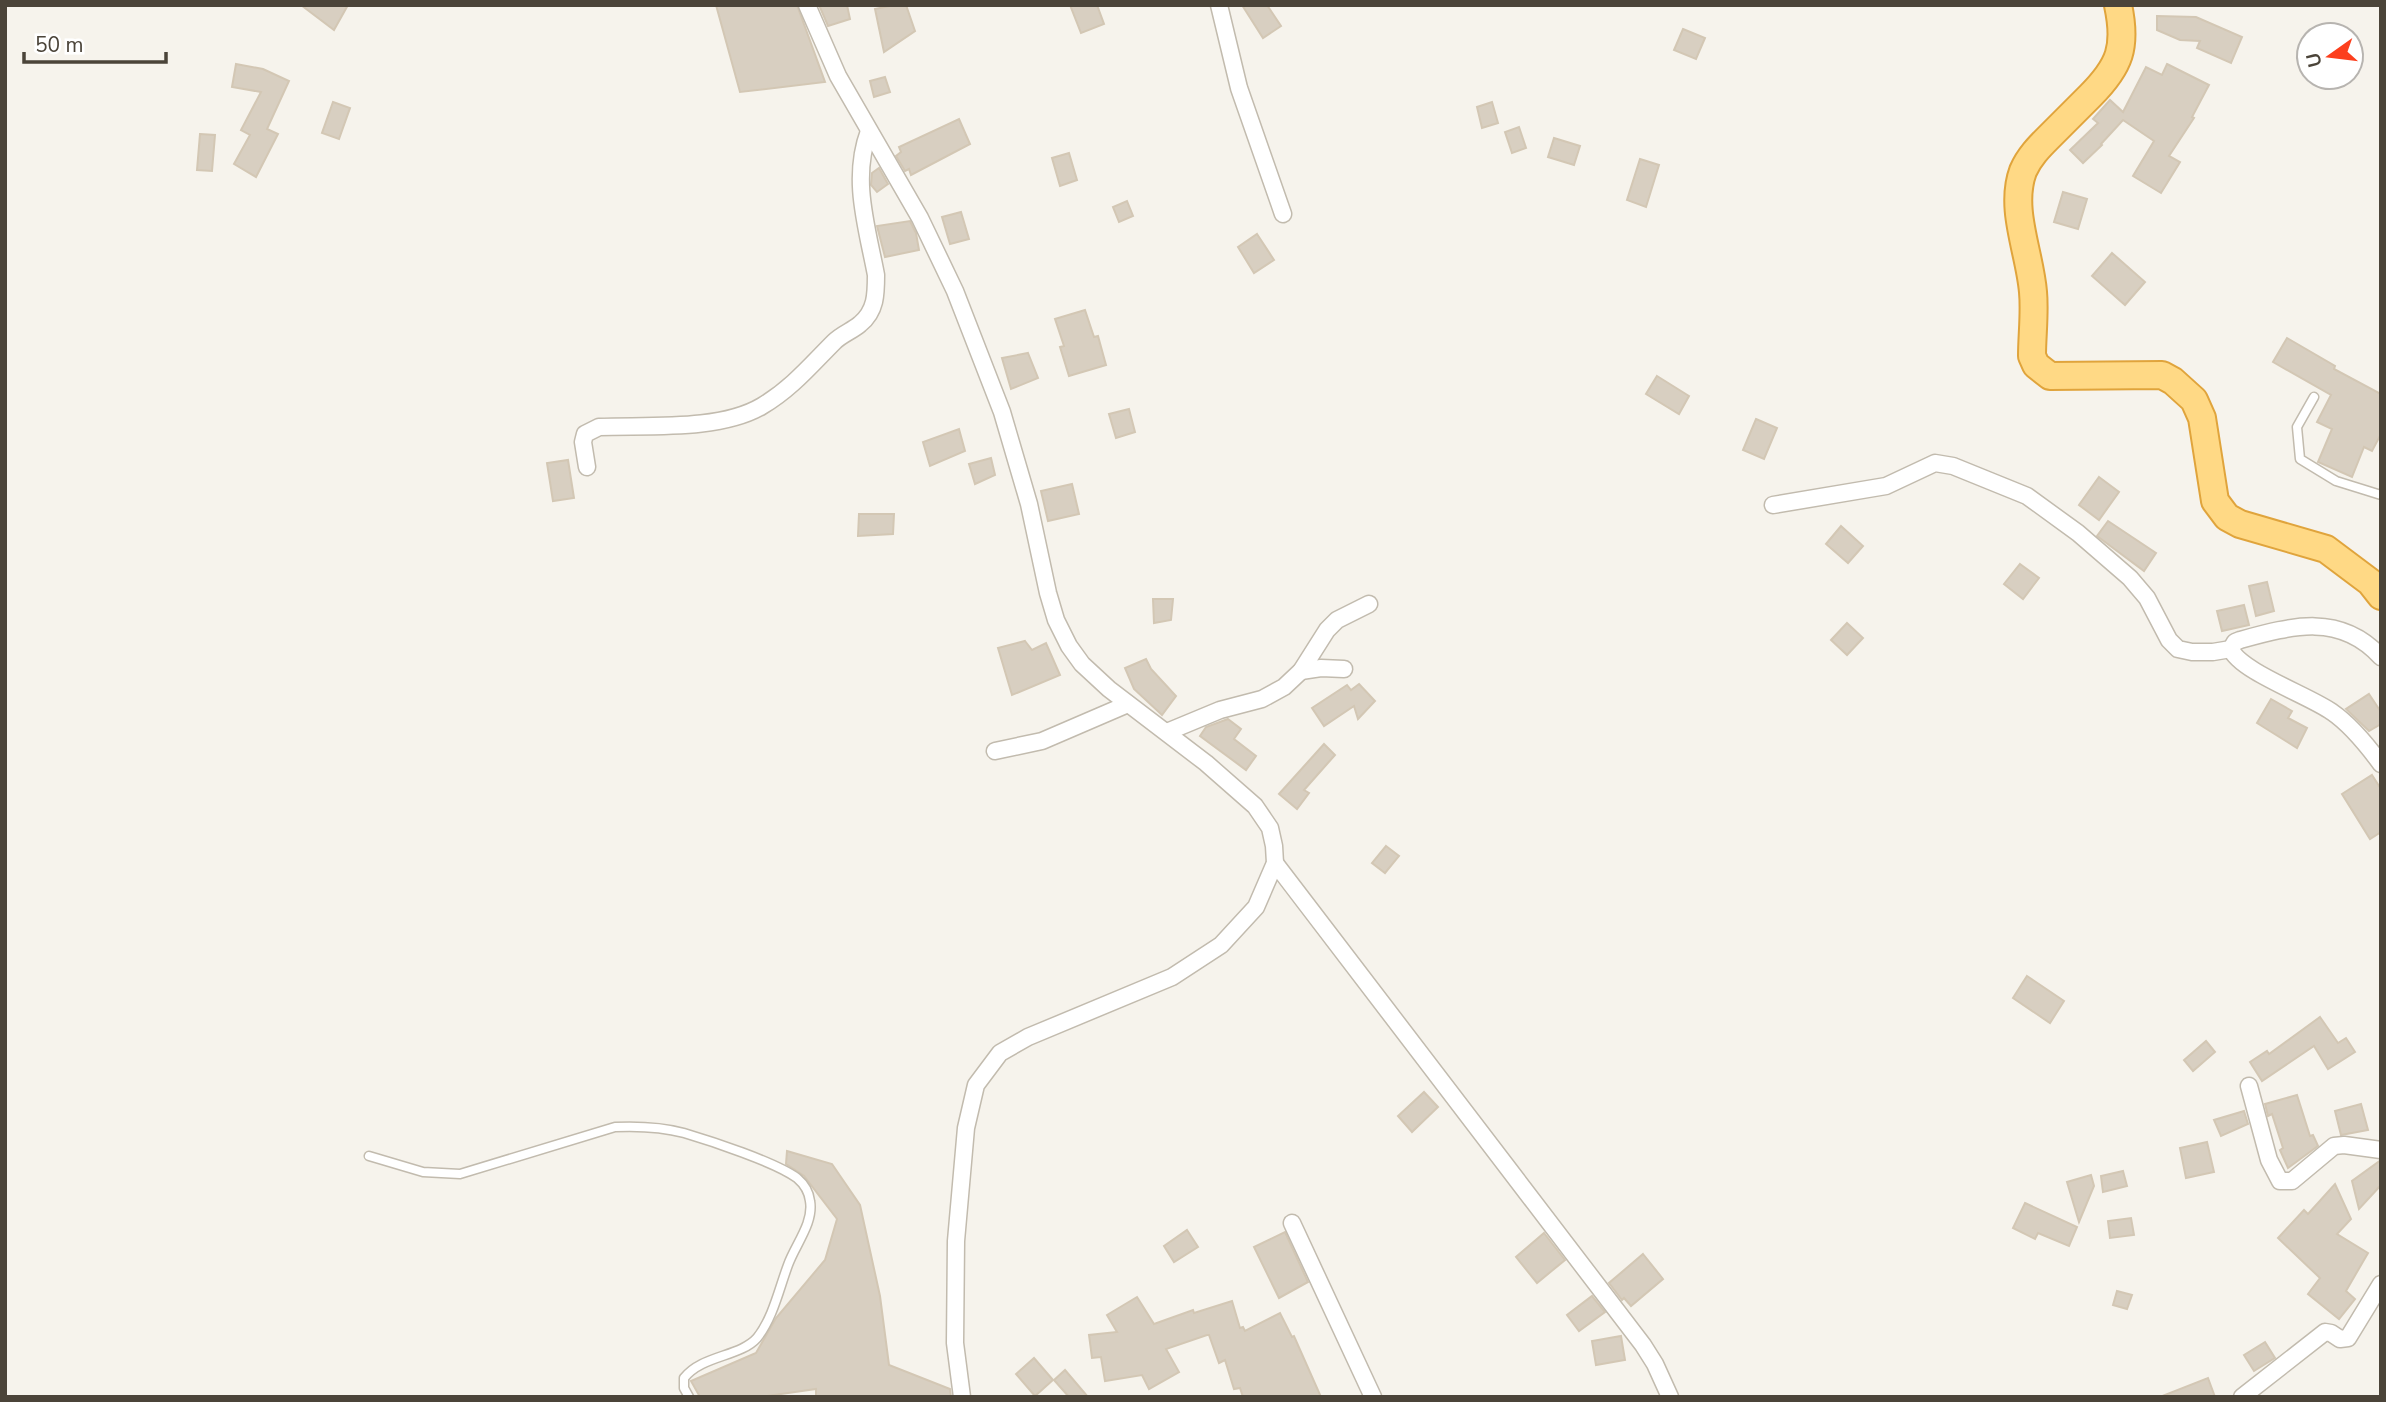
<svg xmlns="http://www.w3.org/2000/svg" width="2386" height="1402" font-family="'Nunito Sans',sans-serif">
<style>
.building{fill:#d8cfc1;stroke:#d3c7b4;stroke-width:2}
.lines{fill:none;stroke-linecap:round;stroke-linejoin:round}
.service-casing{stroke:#c2bbae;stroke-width:11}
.minor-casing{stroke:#c2bbae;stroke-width:19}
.trunk-casing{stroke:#e0a43c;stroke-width:30}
.service{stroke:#fff;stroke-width:8}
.minor{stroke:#fff;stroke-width:16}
.trunk{stroke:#ffd985;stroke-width:26}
</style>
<rect width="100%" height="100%" fill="#f6f3ec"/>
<g class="building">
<path d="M301 5H348L334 30Z"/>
<path d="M716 5H797L825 82 740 92Z"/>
<path d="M819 5H847L850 19 828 26Z"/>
<path d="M894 5H906L915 31 884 52 875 9Z"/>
<path d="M1070 5H1097L1104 24 1081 33Z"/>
<path d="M1242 5H1267L1281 26 1263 38Z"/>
<path d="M2157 16 2196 17 2242 37 2231 63 2197 48 2200 41 2180 40 2157 30Z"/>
<path d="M1683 29 1705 38 1696 59 1674 50Z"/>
<path d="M236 64 263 69 289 81 267 129 278 134 256 177 234 164 250 135 241 130 261 92 232 87Z"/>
<path d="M2167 64 2209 85 2192 117 2194 118 2169 156 2180 162 2161 193 2133 176 2154 141 2123 120 2101 144 2102 145 2083 163 2070 150 2098 123 2093 119 2110 100 2123 112 2146 67 2162 75Z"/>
<path d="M885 77 890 92 874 97 870 81Z"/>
<path d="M333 102 350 108 339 139 322 133Z"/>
<path d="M1492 102 1498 123 1482 128 1477 107Z"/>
<path d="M959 119 970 144 911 175 909 169 905 171 896 156 901 152 899 147Z"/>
<path d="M1519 127 1526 148 1512 153 1505 132Z"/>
<path d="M200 134 215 135 212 171 197 170Z"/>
<path d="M1554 138 1580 146 1574 165 1548 157Z"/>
<path d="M1069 153 1077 180 1060 186 1052 158Z"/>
<path d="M1640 159 1659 165 1646 207 1627 200Z"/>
<path d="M879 168 888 184 877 192 871 185 872 173Z"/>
<path d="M2063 192 2087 199 2078 229 2054 222Z"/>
<path d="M1127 201 1133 216 1119 222 1113 207Z"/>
<path d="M961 212 969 239 950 244 942 217Z"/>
<path d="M910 221 916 233 919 250 885 257 877 226Z"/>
<path d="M1257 234 1274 260 1254 273 1238 247Z"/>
<path d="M2112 253 2145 282 2125 305 2092 276Z"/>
<path d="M1085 310 1094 337 1098 336 1106 365 1069 376 1060 347 1064 346 1055 319Z"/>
<path d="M2287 338 2335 366 2334 369 2381 394V434L2372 451 2364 447 2352 477 2318 462 2332 429 2317 422 2331 395 2273 362Z"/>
<path d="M1028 353 1038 378 1011 389 1002 358Z"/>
<path d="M1657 376 1689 396 1679 414 1646 394Z"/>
<path d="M1129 409 1135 432 1116 438 1109 414Z"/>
<path d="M1756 419 1777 428 1764 459 1743 450Z"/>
<path d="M959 429 965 451 930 466 923 442Z"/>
<path d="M991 458 995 475 975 484 969 464Z"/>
<path d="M568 460 574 498 553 501 547 463Z"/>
<path d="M2099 477 2119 492 2099 520 2079 505Z"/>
<path d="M1072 484 1079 514 1048 521 1041 491Z"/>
<path d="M859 514H894L893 534 858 536Z"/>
<path d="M2108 521 2156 553 2144 571 2097 536Z"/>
<path d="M1841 526 1863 546 1848 563 1826 544Z"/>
<path d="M2020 564 2039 578 2023 599 2004 584Z"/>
<path d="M2267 582 2274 611 2256 616 2249 586Z"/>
<path d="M1153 599H1173L1171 620 1154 623Z"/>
<path d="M2244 605 2249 625 2222 631 2217 611Z"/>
<path d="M1847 623 1863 638 1847 655 1831 640Z"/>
<path d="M1025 641 1032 650 1046 643 1060 675 1012 695 998 648Z"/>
<path d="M1146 659 1151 669 1176 696 1162 715 1134 689 1125 668Z"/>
<path d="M1359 684 1375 701 1358 719 1354 706 1324 726 1312 708 1347 685 1351 690Z"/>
<path d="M2369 694 2381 712V724L2369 731 2346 709Z"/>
<path d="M2271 699 2292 711 2288 718 2307 728 2297 748 2257 723Z"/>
<path d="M1228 719 1241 729 1234 739 1256 756 1246 770 1200 736 1206 727Z"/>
<path d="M1324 744 1335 755 1304 790 1309 793 1297 809 1279 794Z"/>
<path d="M2372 775 2381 789V832L2370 839 2342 794Z"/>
<path d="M1386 846 1399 856 1385 873 1372 863Z"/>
<path d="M2027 976 2064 1001 2050 1023 2013 998Z"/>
<path d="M2320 1017 2338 1043 2346 1038 2355 1052 2328 1069 2314 1046 2262 1081 2250 1062 2267 1051 2269 1054Z"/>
<path d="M2206 1041 2215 1052 2193 1071 2184 1060Z"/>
<path d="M1424 1092 1438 1107 1412 1132 1398 1116Z"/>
<path d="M2297 1095 2310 1136 2313 1135 2318 1146 2288 1168 2280 1150 2283 1148 2272 1114 2268 1116 2265 1104Z"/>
<path d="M2361 1104 2368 1130 2341 1135 2335 1111Z"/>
<path d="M2244 1111 2248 1124 2221 1136 2214 1120Z"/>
<path d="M2207 1142 2214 1172 2186 1178 2180 1148Z"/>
<path d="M787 1151 832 1164 860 1205 880 1296 889 1365 950 1389 951 1397H816V1389L761 1397H700L691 1381 756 1353 776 1318 825 1260 837 1219 804 1176 786 1164Z"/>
<path d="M2381 1160V1185L2359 1209 2352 1181Z"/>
<path d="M2123 1171 2127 1186 2103 1192 2101 1176Z"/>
<path d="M2091 1175 2094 1186 2079 1222 2067 1182Z"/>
<path d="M2335 1184 2351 1219 2337 1234 2368 1253 2346 1291 2355 1299 2339 1319 2308 1294 2320 1278 2278 1238 2304 1210 2308 1214Z"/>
<path d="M2025 1203 2077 1227 2069 1246 2038 1233 2035 1239 2013 1228Z"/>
<path d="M2131 1218 2134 1235 2110 1238 2108 1221Z"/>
<path d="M1187 1230 1198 1247 1174 1262 1164 1246Z"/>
<path d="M1285 1232 1308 1282 1279 1298 1254 1247Z"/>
<path d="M1544 1233 1565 1260 1537 1283 1516 1257Z"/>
<path d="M1643 1254 1663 1279 1631 1306 1624 1298 1622 1300 1609 1283Z"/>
<path d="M2117 1291 2132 1295 2127 1309 2113 1305Z"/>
<path d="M1592 1296 1605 1312 1579 1331 1567 1315Z"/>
<path d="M1137 1297 1154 1324 1193 1310 1194 1313 1232 1301 1240 1328 1243 1327 1245 1331 1280 1313 1292 1337 1294 1336 1321 1397H1243L1240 1388 1234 1389 1225 1360 1219 1363 1209 1335H1207L1166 1349 1179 1372 1149 1389 1142 1375 1105 1381 1101 1357 1092 1358 1089 1335 1117 1332 1107 1315Z"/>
<path d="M1621 1336 1625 1360 1596 1365 1592 1341Z"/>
<path d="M2265 1342 2275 1358 2254 1371 2244 1355Z"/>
<path d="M1034 1358 1053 1380 1035 1396 1016 1374Z"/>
<path d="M1065 1370 1088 1397H1069L1054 1380Z"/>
<path d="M2208 1378 2215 1397H2163L2162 1396Z"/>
</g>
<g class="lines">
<g class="service-casing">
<g id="service">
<path d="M2314 397 2297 427 2300 459 2336 481 2381 495"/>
<path d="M369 1156 423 1172 460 1174 615 1127C638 1126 662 1127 684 1133 711 1141 775 1162 797 1178 804 1184 809 1192 810 1201 814 1223 795 1245 788 1265 779 1289 773 1318 757 1338 740 1357 702 1355 684 1378V1388L689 1397"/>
</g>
</g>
<g class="minor-casing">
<g id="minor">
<path d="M807 5 838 76 920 218 955 291 1002 412 1029 504 1048 593 1056 620 1069 646 1082 664 1109 689 1206 763 1255 806 1270 828 1274 846 1275 863 1256 907 1221 945 1172 977 1028 1037 1000 1053 976 1085 966 1128 956 1241 955 1343 962 1397"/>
<path d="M1219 5 1239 88 1283 214"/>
<path d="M587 467 583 442 585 434 599 427C648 425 720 431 762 406 791 389 811 365 834 342 842 334 852 331 860 324 876 311 876 294 876 275 867 227 851 179 869 131"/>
<path d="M1773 505 1886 486 1935 463 1953 466 2027 496 2078 533 2130 578 2147 598 2169 640 2178 649 2192 652H2213L2231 649"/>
<path d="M2381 657C2340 612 2291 626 2240 640L2235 642 2231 649C2239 671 2310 696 2332 712 2351 725 2367 745 2381 764"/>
<path d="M1301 671 1321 668 1344 669"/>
<path d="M1167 732 1220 710 1262 699 1284 687 1301 671 1327 630 1337 620 1369 604"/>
<path d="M995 751 1042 741 1128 704"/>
<path d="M1275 863 1643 1345 1655 1364 1670 1397"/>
<path d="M2249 1086 2269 1160 2280 1181H2292L2334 1146 2344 1145 2381 1150"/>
<path d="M1292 1223 1373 1397"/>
<path d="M2242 1397 2325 1332 2331 1333 2340 1339 2348 1338 2381 1284"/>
</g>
</g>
<g class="trunk-casing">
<path id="trunk" d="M2118 5C2127 47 2120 66 2090 96 2077 109 2063 123 2049 137 2039 147 2029 157 2023 171 2009 209 2030 253 2033 292 2035 313 2032 335 2032 356L2036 365 2050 376 2162 375 2173 381 2194 400 2202 418 2215 501 2227 517 2240 524 2326 549 2370 582 2381 596"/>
</g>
<use href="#service" class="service"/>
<use href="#minor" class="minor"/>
<use href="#trunk" class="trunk"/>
</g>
<rect width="2386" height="1402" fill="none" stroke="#4b4439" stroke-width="14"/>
<g transform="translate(2330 56) rotate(256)"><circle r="33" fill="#ffffff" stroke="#b7b4b0" stroke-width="2"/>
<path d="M0-5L12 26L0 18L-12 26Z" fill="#fc3f1d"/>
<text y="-10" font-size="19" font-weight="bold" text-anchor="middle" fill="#4b4439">U</text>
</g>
<path d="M24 52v10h142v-10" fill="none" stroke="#4b4439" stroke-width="3.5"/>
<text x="35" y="52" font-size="21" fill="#4b4439" stroke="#ffffff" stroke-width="5" paint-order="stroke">50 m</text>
</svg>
